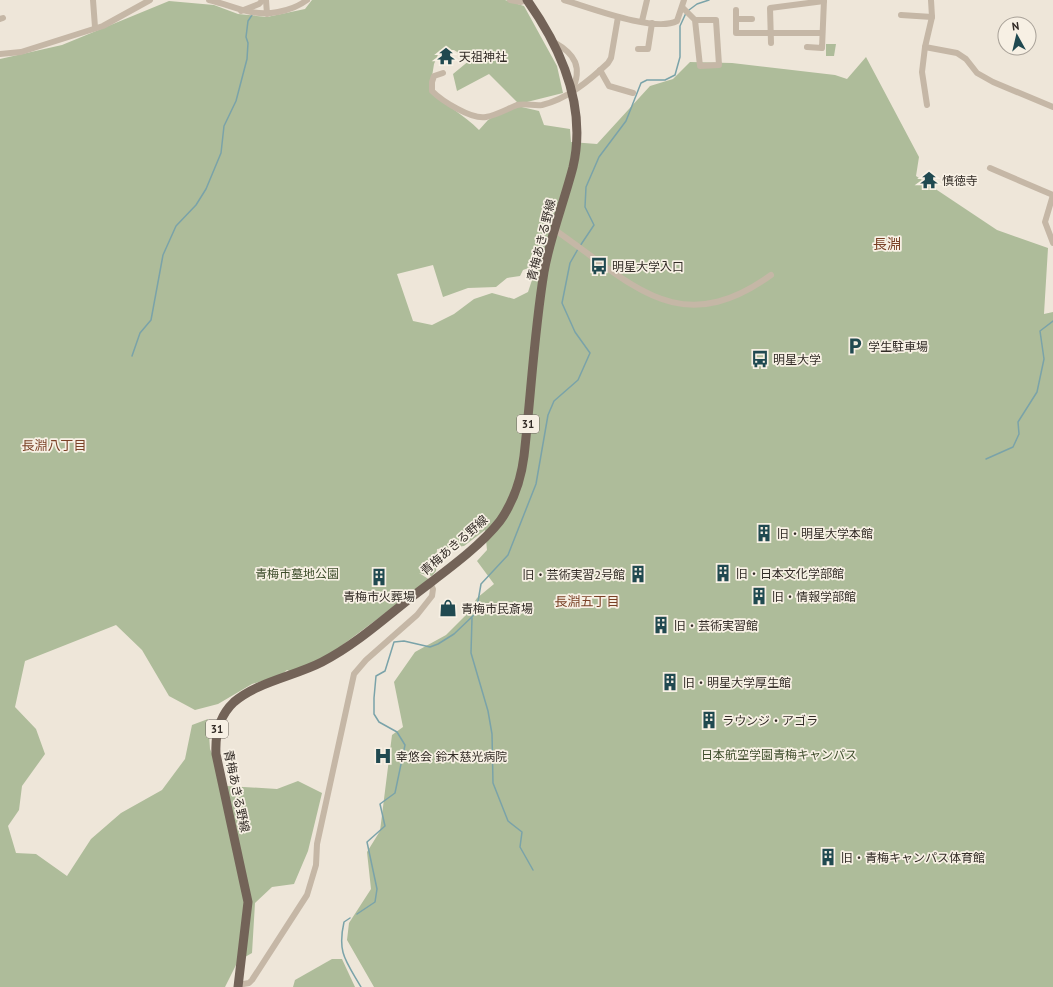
<svg xmlns="http://www.w3.org/2000/svg" width="1053" height="987" font-family="'PT Sans','Noto Sans JP',sans-serif">
<style>
.green{fill:#aebc9a;fill-rule:evenodd}
.lines{fill:none;stroke-linecap:round;stroke-linejoin:round}
.stream{stroke:#7aa3a9;stroke-width:1.5}
.street{stroke:#c5b7a6;stroke-width:6}
.primary{stroke:#736358;stroke-width:9}
.labels{text-anchor:middle;dominant-baseline:central;stroke-width:3.5;stroke-linejoin:round;paint-order:stroke}
.shield{fill:#f7f0e4;stroke:#6d665f;stroke-width:1}
.shield-label{font-size:11px;font-weight:bold;fill:#322b26}
.poi-label{font-size:12px;fill:#322b26;stroke:#f7f0e4;text-anchor:start}
.street-label{font-size:12px;fill:#322b26;stroke:#f7f0e4}
.park-label{font-size:12px;fill:#3f4e2c;stroke:#f7f0e4}
.neighbourhood-label{font-size:13px;fill:#7a4126;stroke:#f7f0e4}
.quarter-label{font-size:14px;fill:#7a4126;stroke:#f7f0e4}
</style>
<rect width="100%" height="100%" fill="#eee6d9"/>
<g class="green">
<path d="M312 0H505L524 6 557 66 563 93 519 104 489 74 457 91 453 74 470 60 454 50H440L434 64 430 89C445 105 464 115 479 130L488 120 513 105 539 111 544 125 570 129 571 142 597 144 650 86 673 79 690 62 732 63 835 75 847 79 866 57 919 157 916 176 997 230 1048 248 1044 314 1053 312V987H374L347 940 349 923 371 889 367 852 380 831 392 735 403 727 394 682 415 652 446 635 466 615 477 598 494 584 477 561 487 550 485 530 464 546 437 549 436 571 432 576 419 573 430 580 341 646 342 649 292 672 287 670 281 675 252 684 218 704 195 710 169 696 142 650 116 625 25 661 15 707 36 729 45 754 22 786 19 810 8 826 16 853 36 854 67 876 91 839 121 813 162 790 185 759 192 725 208 719 210 749 227 786 277 789 298 781 322 793 308 851 294 884 272 887 255 903 252 953 238 961 225 987H0V59L62 45 169 1 214 5 238 14 267 17 305 9ZM433 265 443 297 468 288 496 287 507 278 520 276 523 270 537 265 528 292 514 299 492 293 474 299 454 314 432 325 413 321 397 274Z"/>
<path d="M826 44H836L834 56H826Z"/>
<path d="M332 959H342L355 987H293L295 980Z"/>
</g>
<g class="lines">
<g class="stream">
<path d="M689 10 697 4 709 0"/>
<path d="M580 246 594 225 585 207 586 187 599 157 626 121 641 83 647 80H665L675 75 680 57V26L686 13"/>
<path d="M132 356 140 333 151 320 163 255 176 226 196 205 206 189 221 153 224 126 236 101 247 59 248 43 246 37 248 21 252 15"/>
<path d="M986 459 1013 447 1019 434 1018 422 1037 392 1044 359 1040 331 1053 321"/>
<path d="M472 618 471 653 488 711 492 734 493 783 508 821 522 832 520 847 533 870"/>
<path d="M357 914 375 902 377 889 367 842 385 826 380 804 395 793 405 745 397 732 379 722 374 714V698L376 676 385 671 394 642 404 641 430 647 438 644 454 634 476 613 481 584 508 555 536 484 548 415 554 401 578 380 590 353 575 332 562 303 570 263 578 249"/>
<path d="M350 918 344 922C337 953 346 961 361 987"/>
</g>
<g class="street">
<path d="M93 0 95 27"/>
<path d="M209 0C235 6 250 17 278 12 289 10 298 7 307 0"/>
<path d="M266 0 267 14"/>
<path d="M510 0 521 2 527 0"/>
<path d="M564 0C588 7 655 33 677 21L684 0"/>
<path d="M683 8 695 20 700 66 719 65 716 20H695"/>
<path d="M736 10V33H822"/>
<path d="M241 11 259 4 263 0"/>
<path d="M901 15 932 17"/>
<path d="M0 19 3 18"/>
<path d="M736 19H752"/>
<path d="M642 21 647 0"/>
<path d="M554 42C575 54 583 67 572 91"/>
<path d="M771 43 770 8 824 1"/>
<path d="M807 47 822 48 824 0"/>
<path d="M925 47 957 53 966 59 977 73 993 82 1053 107"/>
<path d="M638 49H648L652 23"/>
<path d="M0 54 21 52 103 26 150 0"/>
<path d="M600 70 609 86 633 93"/>
<path d="M443 73 434 76 432 82V91C442 101 472 120 486 117 497 115 507 109 517 105 525 103 534 106 542 105 567 99 589 81 608 63L611 58 618 17"/>
<path d="M927 105 922 72 925 47 932 17 931 0"/>
<path d="M990 168 1053 195"/>
<path d="M1053 195 1045 222 1053 243"/>
<path d="M555 230C631 282 678 342 771 275"/>
<path d="M238 985 249 983 252 980 307 895 316 865 317 844 354 674 366 660 417 615 432 596 433 589 430 583"/>
</g>
<path class="primary" d="M238 987 248 902 216 754C215 734 219 716 234 702 257 682 295 676 322 662 355 645 384 619 413 596 440 575 479 548 500 521 514 501 521 480 524 456 531 395 534 333 544 272 550 237 564 202 573 167 587 107 561 48 527 0"/>
</g>
<defs>
<g id="temple-bare" transform="scale(1.38)"><path d="M0-6L5-2H3V0L6.5 2.5H4V6H1.5V3h-3V6H-4V2.5H-6.5L-3 0V-2H-5Z" fill="#204950" stroke="#f7f0e4" stroke-width="2.5" paint-order="stroke"/></g>
<g id="bus-bare" transform="scale(1.38)"><path d="M-5-6H5V4H4V6H2V4H-2V6H-4V4H-5ZM-3.5-4V0h7V-4ZM-3.5 1.2v1.5H-2V1.2ZM2 1.2v1.5H3.5V1.2Z" fill="#204950" stroke="#f7f0e4" stroke-width="2.5" paint-order="stroke"/></g>
<g id="parking-bare" transform="scale(1.38)"><path d="M-3.5-5.5H1a3.5 3.5 0 0 1 0 7H-1V5.5H-3.5ZM-1-3.4V-.6H.8a1.4 1.4 0 0 0 0-2.8Z" fill="#204950" stroke="#f7f0e4" stroke-width="2.5" paint-order="stroke"/></g>
<g id="building-bare" transform="scale(1.38)"><path d="M-4-6H4V6H1V3H-1V6H-4ZM-2.5-4.3h1.7v1.8h-1.7ZM.8-4.3h1.7v1.8H.8ZM-2.5-1h1.7V.8h-1.7ZM.8-1h1.7V.8H.8Z" fill="#204950" stroke="#f7f0e4" stroke-width="2.5" paint-order="stroke"/></g>
<g id="shop-bare" transform="scale(1.38)"><path d="M-5-2.5h2.3a2.7 3.5 0 0 1 5.4 0H5L5.5 6h-11ZM-1.5-2.5h3a1.5 2.3 0 0 0-3 0Z" fill="#204950" stroke="#f7f0e4" stroke-width="2.5" paint-order="stroke"/></g>
<g id="hospital-bare" transform="scale(1.38)"><path d="M-5-5h3v3.5h4V-5h3V5h-3V1.5h-4V5h-3Z" fill="#204950" stroke="#f7f0e4" stroke-width="2.5" paint-order="stroke"/></g>
</defs>
<g fill-rule="evenodd">
<use href="#temple-bare" x="446" y="56"/>
<use href="#temple-bare" x="929" y="180"/>
<use href="#bus-bare" x="599" y="266"/>
<use href="#parking-bare" x="855" y="346"/>
<use href="#bus-bare" x="760" y="359"/>
<use href="#building-bare" x="764" y="533"/>
<use href="#building-bare" x="723" y="573"/>
<use href="#building-bare" x="638" y="574"/>
<use href="#building-bare" x="379" y="577"/>
<use href="#building-bare" x="759" y="596"/>
<use href="#shop-bare" x="448" y="608"/>
<use href="#building-bare" x="661" y="625"/>
<use href="#building-bare" x="670" y="682"/>
<use href="#building-bare" x="709" y="720"/>
<use href="#hospital-bare" x="383" y="756"/>
<use href="#building-bare" x="828" y="857"/>
</g>
<g class="labels">
<g class="shield">
<rect x="517" y="415" width="22" height="18" rx="3"/>
<rect x="206" y="720" width="22" height="18" rx="3"/>
</g>
<g class="shield-label">
<text x="528" y="424">31</text>
<text x="217" y="729">31</text>
</g>
<g class="poi-label">
<text x="459" y="56">天祖神社</text>
<text x="942" y="180">慎徳寺</text>
<text x="612" y="266">明星大学入口</text>
<text x="868" y="346">学生駐車場</text>
<text x="773" y="359">明星大学</text>
<text x="777" y="533">旧・明星大学本館</text>
<text x="736" y="573">旧・日本文化学部館</text>
<text x="625" y="574" text-anchor="end">旧・芸術実習2号館</text>
<text x="379" y="596" text-anchor="middle">青梅市火葬場</text>
<text x="772" y="596">旧・情報学部館</text>
<text x="461" y="608">青梅市民斎場</text>
<text x="674" y="625">旧・芸術実習館</text>
<text x="683" y="682">旧・明星大学厚生館</text>
<text x="722" y="720">ラウンジ・アゴラ</text>
<text x="396" y="756">幸悠会 鈴木慈光病院</text>
<text x="841" y="857">旧・青梅キャンパス体育館</text>
</g>
<g class="street-label">
<text transform="translate(541 240) rotate(-76)">青梅あきる野線</text>
<text transform="translate(454 545) rotate(-41)">青梅あきる野線</text>
<text transform="translate(237 791) rotate(78)">青梅あきる野線</text>
</g>
<g class="park-label">
<text x="297" y="573">青梅市墓地公園</text>
<text x="779" y="754">日本航空学園青梅キャンパス</text>
</g>
<g class="neighbourhood-label">
<text x="54" y="445">長淵八丁目</text>
<text x="587" y="601">長淵五丁目</text>
</g>
<g class="quarter-label">
<text x="887" y="244">長淵</text>
</g>
</g>
<g transform="translate(1017 36) rotate(352)"><circle r="19" fill="#f7f0e4" stroke="#a8a198"/>
<path d="M0-3L7 15L0 10L-7 15Z" fill="#204950"/>
<text y="-6" font-size="11" font-weight="bold" text-anchor="middle" fill="#322b26">N</text>
</g>
</svg>
